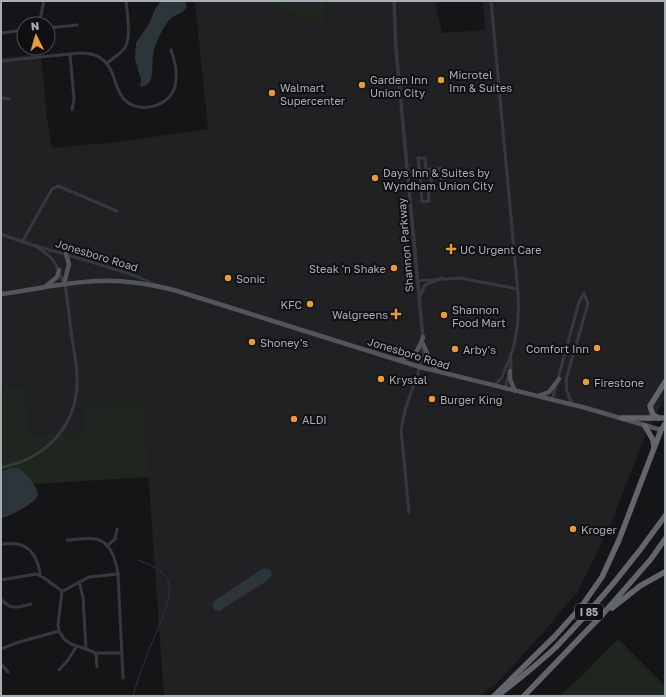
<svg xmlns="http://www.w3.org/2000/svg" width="666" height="697" font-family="'Golos Text',sans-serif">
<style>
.built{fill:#212123}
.green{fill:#1f261f}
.water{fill:#2c353a}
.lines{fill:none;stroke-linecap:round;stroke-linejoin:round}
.stream{stroke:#2c353a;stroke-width:1}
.minor{stroke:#36383b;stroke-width:3}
.tertiary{stroke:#36383b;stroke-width:3.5}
.primary{stroke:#52555a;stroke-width:4.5}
.motorway{stroke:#62666c;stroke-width:5.5}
.poi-dot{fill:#e89b3b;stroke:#101012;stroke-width:1.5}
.labels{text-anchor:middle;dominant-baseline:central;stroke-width:4;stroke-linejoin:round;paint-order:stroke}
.shield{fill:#101012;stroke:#7a7f85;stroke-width:1}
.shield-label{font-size:10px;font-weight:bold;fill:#a7aeb6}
.poi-label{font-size:11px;fill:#a7aeb6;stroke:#101012;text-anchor:start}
.street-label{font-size:11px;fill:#a7aeb6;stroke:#101012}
</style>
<rect width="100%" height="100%" fill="#151517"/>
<path class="built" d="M195 1H261L327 28 325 1H435L442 33 485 30 483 1H665V397L644 439 612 521 578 591 540 636 497 683 479 696H164L143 401 81 406 82 432 32 435 24 385 1 388V58L41 54 47 119 52 148 117 142 208 129Z"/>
<g class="green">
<path d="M261 1H325L327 28Z"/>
<path d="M24 385 32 435 82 432 81 406 143 400 149 477 1 486V388Z"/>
<path d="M618 639 665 686V696H559L583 675Z"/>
</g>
<g class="water">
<path d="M161 1H185L187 6C184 14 176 14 170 19 164 25 156 42 154 50 150 61 158 86 140 87L141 80 135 59 136 43 149 24 155 9Z"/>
<path d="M11 468C15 468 18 468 21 470 27 474 38 488 38 495 34 504 11 516 1 518V472Z"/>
<path d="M263 568 271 570 272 575 264 583 219 611 214 610 212 605 214 601Z"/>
</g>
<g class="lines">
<path class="stream" d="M133 696C137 682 142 668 147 655 153 637 175 599 168 581 163 569 149 565 138 560"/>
<g class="minor">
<path d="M491 1 517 282C520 310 519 339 507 365 502 375 504 379 493 385"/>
<path d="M39 24 44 1"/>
<path d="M48 28 77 25"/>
<path d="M1 33 24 30"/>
<path d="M70 54 74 99 72 110"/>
<path d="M1 61 80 53C88 53 97 54 103 60 116 70 114 92 127 102 143 114 171 105 175 86 178 74 175 61 171 50"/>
<path d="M107 63C112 59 120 54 124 49 132 39 127 13 126 1"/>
<path d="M1 98 9 99"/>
<path d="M430 169 432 189"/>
<path d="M407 172 440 168 442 188 409 191"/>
<path d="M421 190 422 202 429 201 428 189"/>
<path d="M422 190 418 158H425L426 170"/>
<path d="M1 234C34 247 70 255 104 266 120 271 138 275 153 284"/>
<path d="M22 242 52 189 58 186 117 211"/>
<path d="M417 281 460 278 518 289"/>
<path d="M505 389 511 366V359"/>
<path d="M552 400 579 302 584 293"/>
<path d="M573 405C567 394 565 388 567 376L588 304 584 293"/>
<path d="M3 467C46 458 78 426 77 379 77 363 73 347 71 331 69 316 68 300 65 285 64 282 62 280 61 277 58 271 58 266 53 260 48 254 41 250 34 245"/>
<path d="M409 512 401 430 405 410 420 367"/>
<path d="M67 540C76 540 87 537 96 539 111 542 116 561 118 574L123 678"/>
<path d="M1 544C6 544 12 543 17 544 32 546 39 562 40 575"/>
<path d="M107 546 115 539 117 529"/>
<path d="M1 580 36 574 44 578 62 591 65 590 89 577 118 574"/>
<path d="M79 582 83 597 86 649"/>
<path d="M62 591 58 625 59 631 64 639 71 644 86 649 96 653H122"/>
<path d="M1 599C11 611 18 607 31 604"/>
<path d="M1 649 16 643 59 631"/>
<path d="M96 653 97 667"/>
<path d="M1 664 8 672"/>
<path d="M59 670 68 660 76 647"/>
</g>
<g class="tertiary">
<path d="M394 1 396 49 423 339"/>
<path d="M419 298 425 285 442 278"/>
<path d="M420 367 423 360V347"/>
</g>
<g class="primary">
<path d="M64 284 69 264 66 254"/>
<path d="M46 286 57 277 59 270"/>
<path d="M1 294C33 290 65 282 98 281 124 280 149 284 174 290L420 367 586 408 661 430"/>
<path d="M423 344 429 358 437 371"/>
<path d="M399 360C415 355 418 353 423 337"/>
<path d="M510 371V379L515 391"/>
<path d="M538 396 549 392 559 379"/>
</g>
<g class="motorway">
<path d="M622 418H665"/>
<path d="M659 418 653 415 650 406 665 382"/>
<path d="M645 426 653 440 654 447"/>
<path d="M612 608 640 586 665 572"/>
<path d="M500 694C519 679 538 664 556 647 596 606 632 563 665 516"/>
<path d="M494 696 555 636 581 607 602 577 619 540 661 430 665 424"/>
<path d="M524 696 602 615 651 559 665 539"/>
</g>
</g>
<g class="poi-dot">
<circle cx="441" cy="80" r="4"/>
<circle cx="362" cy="85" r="4"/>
<circle cx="272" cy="93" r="4"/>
<circle cx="375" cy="178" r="4"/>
<path d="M449 243h4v4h4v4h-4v4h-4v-4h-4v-4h4z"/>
<circle cx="394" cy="268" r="4"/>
<circle cx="228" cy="278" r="4"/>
<circle cx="310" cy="304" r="4"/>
<path d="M394 308h4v4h4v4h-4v4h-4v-4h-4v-4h4z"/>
<circle cx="444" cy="315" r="4"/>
<circle cx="252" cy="342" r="4"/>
<circle cx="597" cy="348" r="4"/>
<circle cx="455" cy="349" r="4"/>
<circle cx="381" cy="379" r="4"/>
<circle cx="586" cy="382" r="4"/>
<circle cx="432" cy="399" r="4"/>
<circle cx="294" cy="419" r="4"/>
<circle cx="573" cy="529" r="4"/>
</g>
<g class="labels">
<rect class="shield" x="575" y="604" width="28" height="16" rx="3"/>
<g class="shield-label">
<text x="589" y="612">I 85</text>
</g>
<g class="poi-label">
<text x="449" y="74">Microtel<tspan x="449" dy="13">Inn &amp; Suites</tspan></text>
<text x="370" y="79">Garden Inn<tspan x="370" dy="13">Union City</tspan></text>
<text x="280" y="87">Walmart<tspan x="280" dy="13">Supercenter</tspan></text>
<text x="383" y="172">Days Inn &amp; Suites by<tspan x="383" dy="13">Wyndham Union City</tspan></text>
<text x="460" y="249">UC Urgent Care</text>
<text x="386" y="268" text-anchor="end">Steak 'n Shake</text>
<text x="236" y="278">Sonic</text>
<text x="302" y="304" text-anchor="end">KFC</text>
<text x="452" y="309">Shannon<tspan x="452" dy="13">Food Mart</tspan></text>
<text x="388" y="314" text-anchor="end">Walgreens</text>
<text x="260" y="342">Shoney's</text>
<text x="589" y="348" text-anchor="end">Comfort Inn</text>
<text x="463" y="349">Arby's</text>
<text x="389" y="379">Krystal</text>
<text x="594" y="382">Firestone</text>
<text x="440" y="399">Burger King</text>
<text x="302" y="419">ALDI</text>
<text x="581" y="529">Kroger</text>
</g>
<g class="street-label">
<text transform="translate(405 245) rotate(-95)">Shannon Parkway</text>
<text transform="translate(97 255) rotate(17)">Jonesboro Road</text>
<text transform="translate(409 353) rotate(17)">Jonesboro Road</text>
</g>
</g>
<rect width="666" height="697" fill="none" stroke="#a7aeb6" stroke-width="4"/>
<g transform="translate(36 36) rotate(355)"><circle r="19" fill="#101012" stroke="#4c4f54"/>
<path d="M0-3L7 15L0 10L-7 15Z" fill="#e89b3b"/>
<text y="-6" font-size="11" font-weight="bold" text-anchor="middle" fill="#a7aeb6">N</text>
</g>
</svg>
